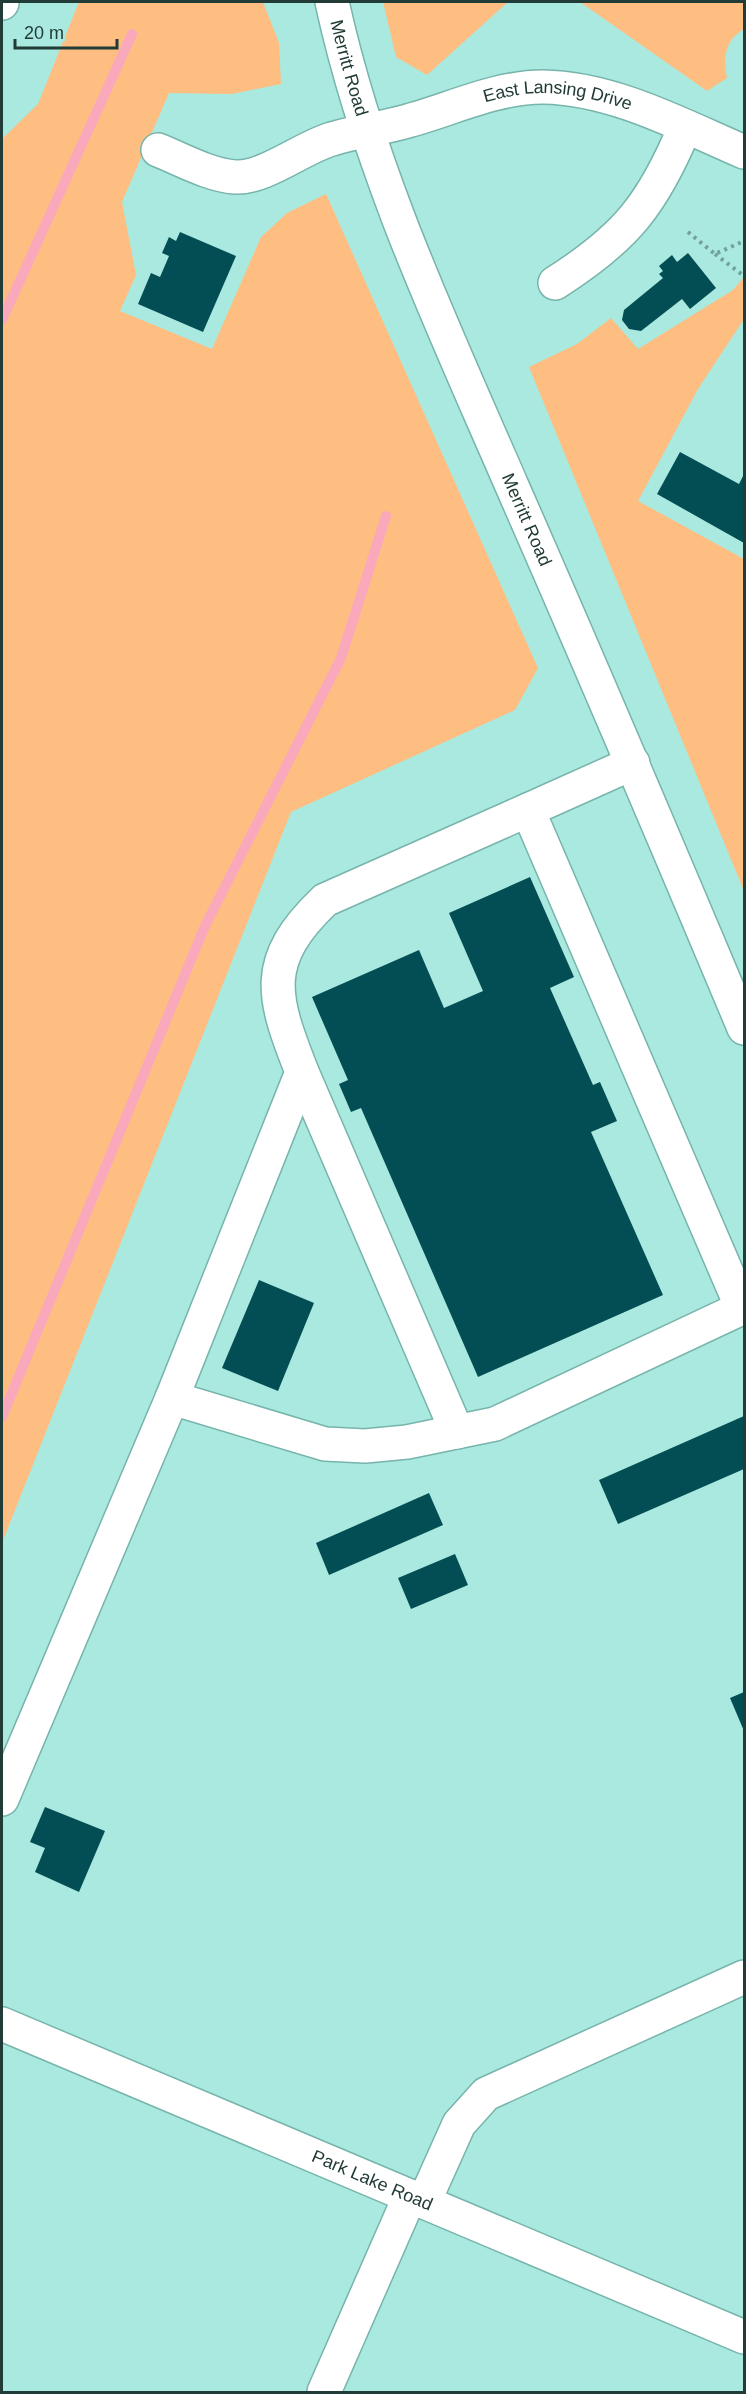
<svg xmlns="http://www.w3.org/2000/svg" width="746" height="2394" font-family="Helvetica,sans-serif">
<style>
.green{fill:#febe81}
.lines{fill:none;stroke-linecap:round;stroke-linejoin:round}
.stream{stroke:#f9a9bb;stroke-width:10}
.building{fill:#034e54}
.minor-casing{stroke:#77b4ab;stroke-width:36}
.major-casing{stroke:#77b4ab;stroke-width:36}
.path{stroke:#72a19a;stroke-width:4;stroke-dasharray:3 4.5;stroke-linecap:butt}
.minor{stroke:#fff;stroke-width:33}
.major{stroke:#fff;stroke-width:33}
.labels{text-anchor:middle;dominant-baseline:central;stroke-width:6;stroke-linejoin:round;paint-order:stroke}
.street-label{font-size:18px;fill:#213b37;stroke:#aae9df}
</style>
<rect width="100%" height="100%" fill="#aae9df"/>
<g class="green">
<path d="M79 2H263L279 43 281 84 232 94 169 93 122 202 136 275 120 311 212 349 261 237 287 213 326 194 538 668 515 710 291 812 2 1543V139L38 104Z"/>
<path d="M383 2H508L427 75 396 57Z"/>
<path d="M580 2H744V29C725 40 723 57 727 78L707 91Z"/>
<path d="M744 277V319L698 389 638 501 744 559V891L529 367 577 344 611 318 638 349 733 290Z"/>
</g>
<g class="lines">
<g class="stream">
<path d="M2 320 132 34"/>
<path d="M2 1417 205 926 341 658 386 516"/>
</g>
</g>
<g class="building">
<path d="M180 232 236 256 203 332 138 304 151 273 160 277 169 256 162 253 169 237 176 241Z"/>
<path d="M688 253 716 288 690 309 682 299 641 331 629 329 622 320 624 310 663 278 659 274 663 271 659 266 672 255 677 262Z"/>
<path d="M680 452 739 484 744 474V543L657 494Z"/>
<path d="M530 877 574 977 550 988 593 1085 600 1082 617 1121 591 1132 663 1295 478 1377 361 1108 351 1112 339 1084 348 1080 312 997 419 950 444 1008 483 991 449 913Z"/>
<path d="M259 1280 314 1303 278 1391 222 1368Z"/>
<path d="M744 1416V1469L618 1524 599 1480Z"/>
<path d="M429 1493 443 1525 329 1575 316 1543Z"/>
<path d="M455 1554 468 1585 411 1609 398 1578Z"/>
<path d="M744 1692V1731L730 1698Z"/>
<path d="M45 1807 105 1831 79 1892 35 1872 45 1848 30 1842Z"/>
</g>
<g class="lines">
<g class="minor-casing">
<g id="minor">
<path id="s1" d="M332 2C369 171 443 327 512 486 591 666 668 847 744 1028"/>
<path id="s2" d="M158 150C183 160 209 175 235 177 264 179 303 147 332 139 357 131 385 128 411 120 454 108 497 87 543 87 613 88 681 125 744 152"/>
<path d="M555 283C626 238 653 204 685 127"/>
<path d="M633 763 528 810 742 1308 744 1307"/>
<path d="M528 810 325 900C261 961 272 996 302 1072L172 1398 325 1444 365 1446 407 1442 495 1424 742 1308"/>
<path d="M302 1072 457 1432"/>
<path d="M2 1799 172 1398"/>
<path id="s3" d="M2 2024 744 2337"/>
<path d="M424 2202 459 2124 486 2094 744 1977"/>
<path d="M324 2392 410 2196"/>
</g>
</g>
<g class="major-casing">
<path id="major" d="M2 3V2"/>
</g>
<g class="path">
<path d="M688 232 715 254 744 241"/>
<path d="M715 254 744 276"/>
</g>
<use href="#minor" class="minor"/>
<use href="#major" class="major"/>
</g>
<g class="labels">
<g class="street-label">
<text stroke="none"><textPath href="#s1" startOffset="68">Merritt Road</textPath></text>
<text stroke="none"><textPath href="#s2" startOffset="420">East Lansing Drive</textPath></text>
<text stroke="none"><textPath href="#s1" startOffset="554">Merritt Road</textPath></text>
<text stroke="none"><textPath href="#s3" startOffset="402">Park Lake Road</textPath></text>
</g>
</g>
<rect width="746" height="2394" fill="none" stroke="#213b37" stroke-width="6"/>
<path d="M15 39v9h102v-9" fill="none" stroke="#213b37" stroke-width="3"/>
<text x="24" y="39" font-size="18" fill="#213b37" stroke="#aae9df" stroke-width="4.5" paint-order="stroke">20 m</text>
</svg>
